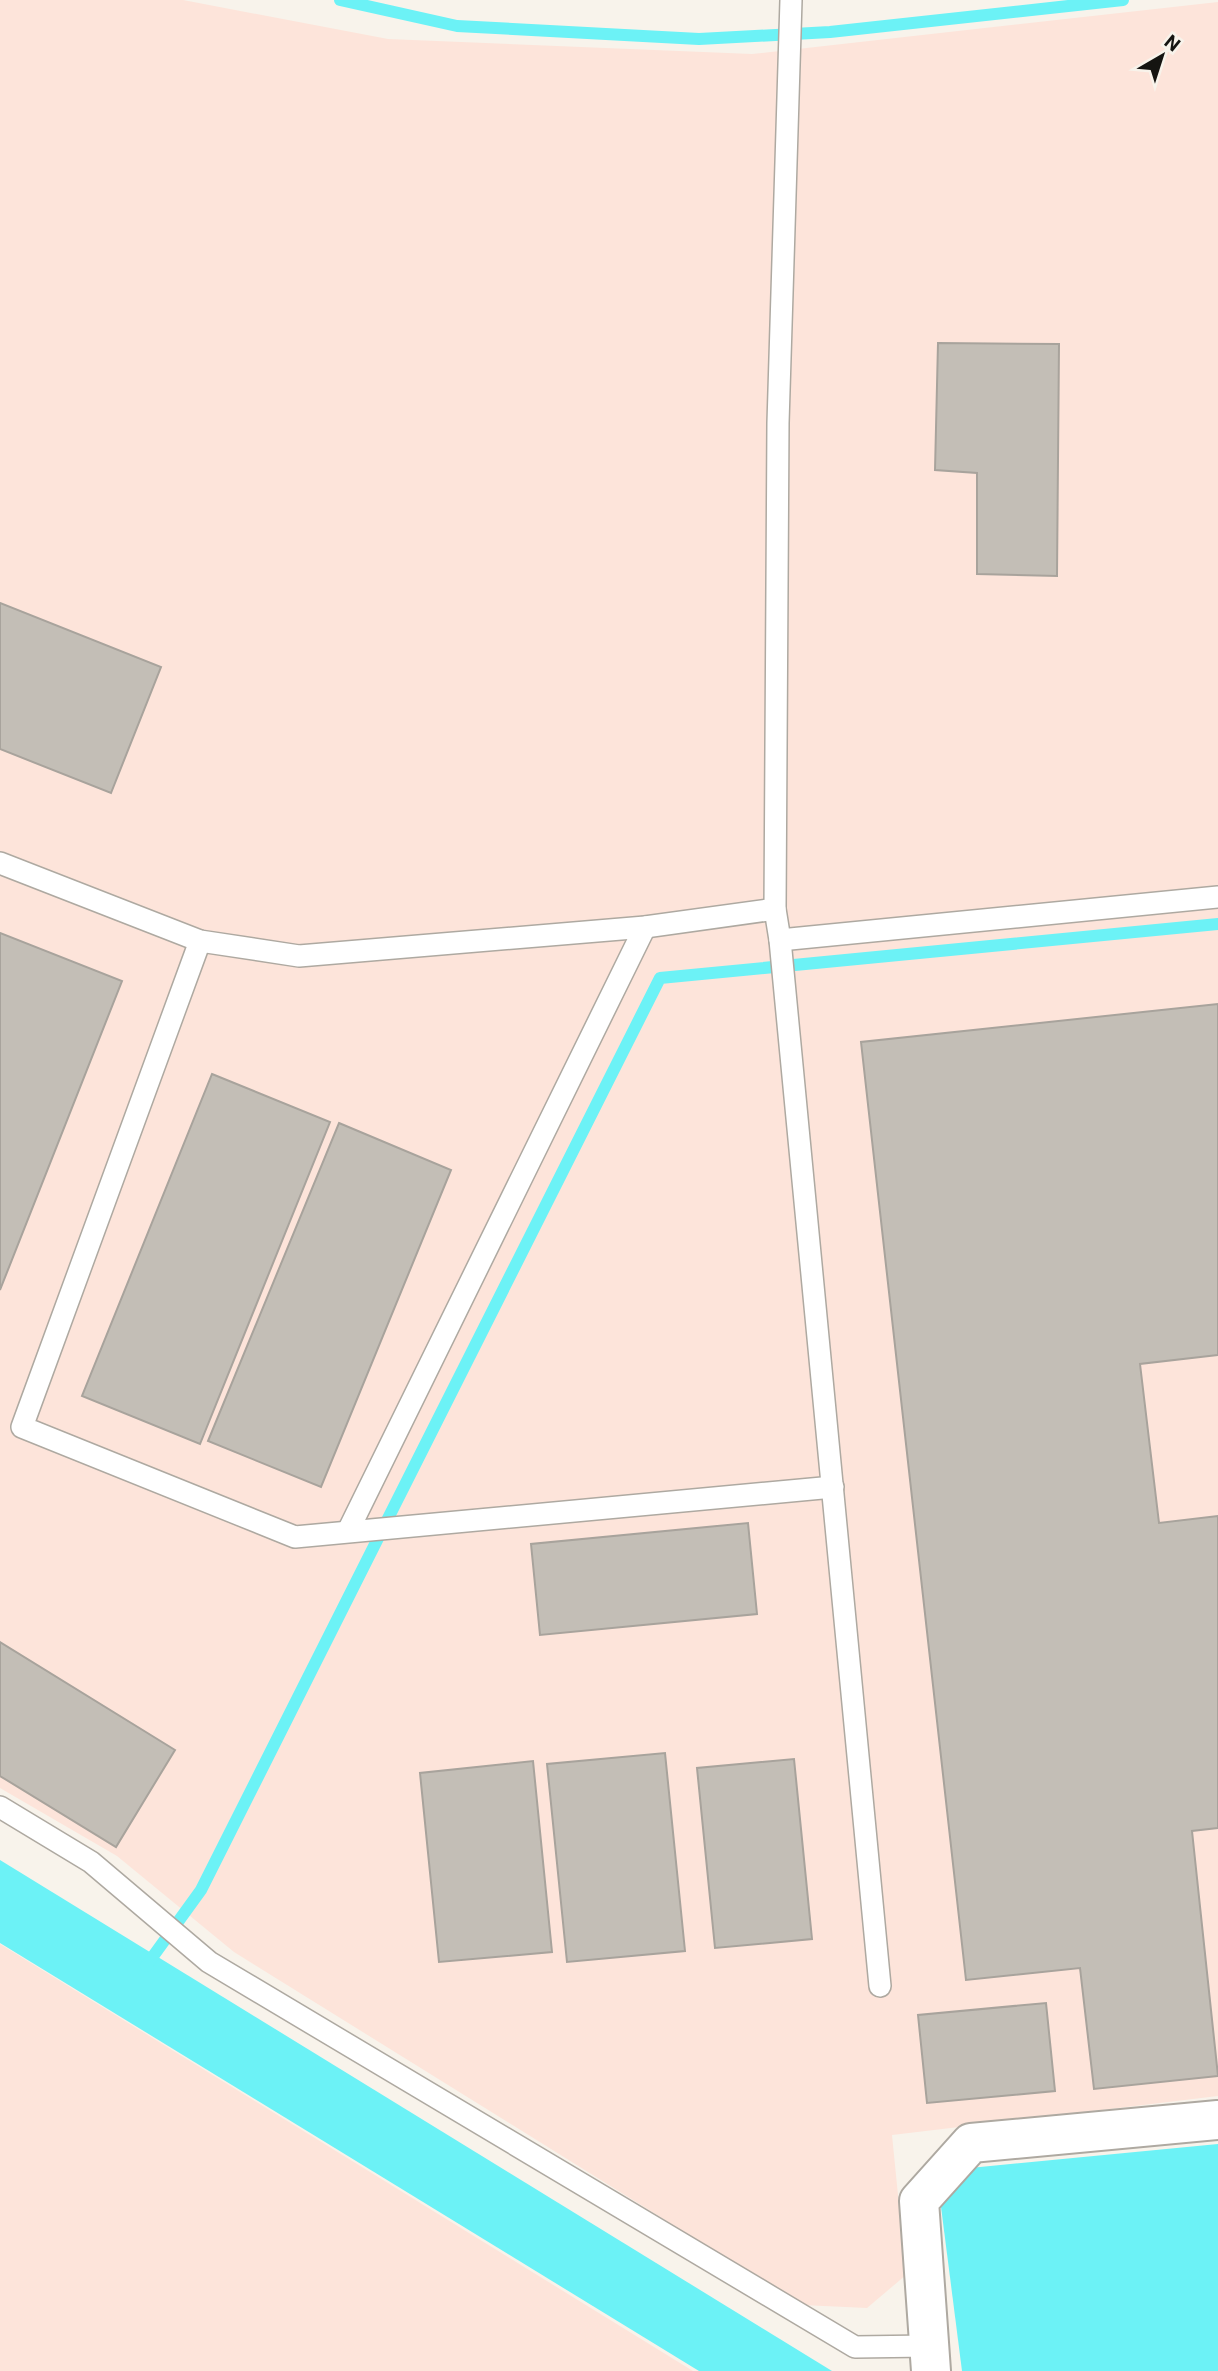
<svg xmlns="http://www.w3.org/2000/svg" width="1218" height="2371" font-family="Roboto,sans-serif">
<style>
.industrial{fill:#fde4da}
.water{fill:#6cf2f6}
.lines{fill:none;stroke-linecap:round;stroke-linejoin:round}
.stream{stroke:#6cf2f6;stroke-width:12}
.building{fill:#c3beb6;stroke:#a8a39c;stroke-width:2}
.lane-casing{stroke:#aea9a1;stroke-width:24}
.street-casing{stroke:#aea9a1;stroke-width:42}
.lane{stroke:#fff;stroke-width:21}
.street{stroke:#fff;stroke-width:38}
</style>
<rect width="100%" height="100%" fill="#f8f3eb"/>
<g class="industrial">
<path d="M0 0H183L388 39 752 54 1218 2V2096L892 2135 906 2275 867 2308 802 2305 234 1952 117 1856 0 1788Z"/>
<path d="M0 1944 693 2371H0Z"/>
</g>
<g class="water">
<path d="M0 1860 832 2371H699L0 1943Z"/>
<path d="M1218 2144V2371H962L940 2199 970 2168Z"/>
</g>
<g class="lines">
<g class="stream">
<path d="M340 0 457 26 699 39 830 32 1123 0"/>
<path d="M146 1966 201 1890 660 978 1218 924"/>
</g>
</g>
<g class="building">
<path d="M938 343 1059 344 1057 576 977 574V473L935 470Z"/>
<path d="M0 603 161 667 111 793 0 749Z"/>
<path d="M0 933 122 981 0 1290Z"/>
<path d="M1218 1004V1355L1140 1364 1159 1523 1218 1516V1828L1192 1831 1218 2076 1094 2089 1080 1968 966 1980 861 1042Z"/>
<path d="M212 1074 330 1122 200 1444 82 1396Z"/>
<path d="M339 1123 451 1170 321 1487 208 1441Z"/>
<path d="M748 1523 757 1614 540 1635 531 1544Z"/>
<path d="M0 1642 175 1750 116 1847 0 1776Z"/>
<path d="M665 1753 685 1951 567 1962 547 1764Z"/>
<path d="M794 1759 812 1939 715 1948 697 1768Z"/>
<path d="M533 1761 552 1952 439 1962 420 1773Z"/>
<path d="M1046 2003 1055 2091 927 2103 918 2015Z"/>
</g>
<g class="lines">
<g class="lane-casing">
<g id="lane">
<path d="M791 0 778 423 775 909 780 940 880 1986"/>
<path d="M0 863 200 941 299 956 645 927 775 909"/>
<path d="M780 940 1218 897"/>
<path d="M200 941 22 1427 295 1537 833 1487"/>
<path d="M348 1531 645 927"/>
<path d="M0 1807 91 1862 209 1962 855 2347 929 2346"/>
</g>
</g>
<g class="street-casing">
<path id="street" d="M931 2371 919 2201 971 2143 1218 2120"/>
</g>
<use href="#lane" class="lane"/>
<use href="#street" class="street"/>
</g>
<g transform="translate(1162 56) rotate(39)" stroke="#f8f3eb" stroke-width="5" paint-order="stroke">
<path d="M0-5L12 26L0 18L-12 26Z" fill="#151411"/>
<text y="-10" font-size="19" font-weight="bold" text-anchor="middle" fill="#151411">N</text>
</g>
</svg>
